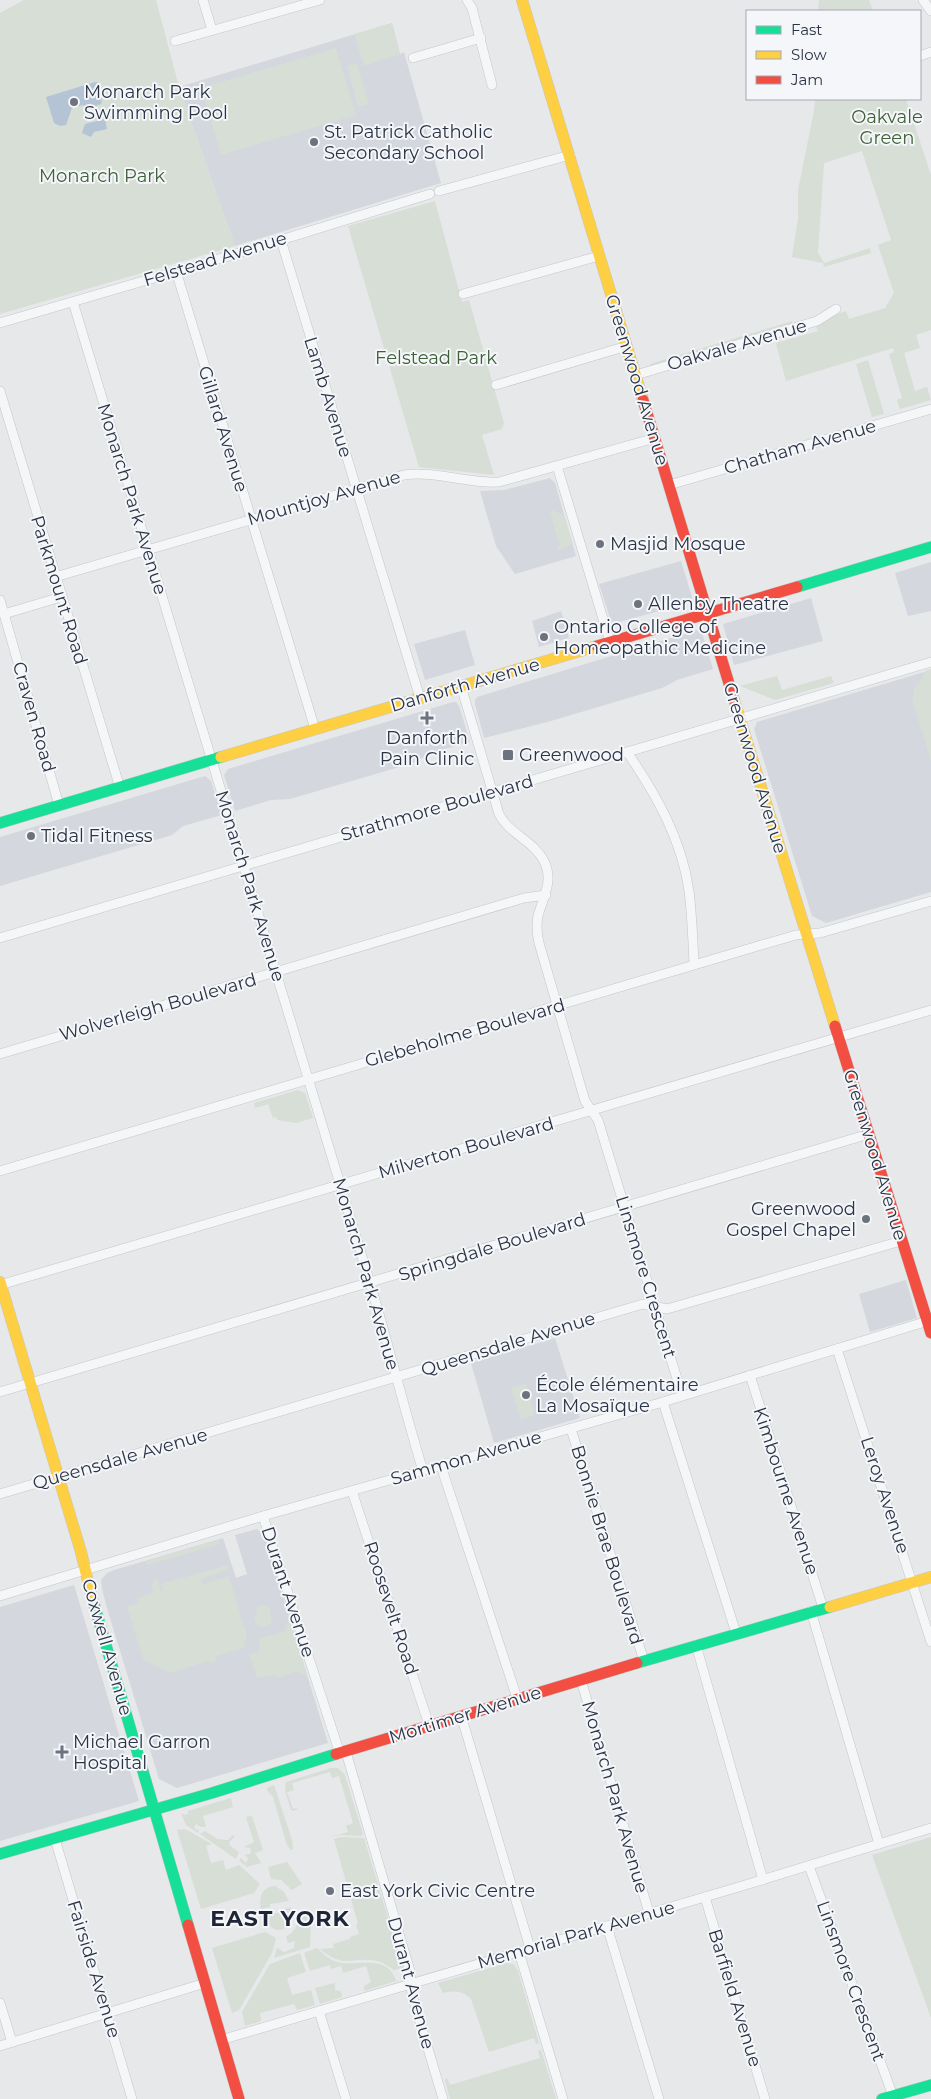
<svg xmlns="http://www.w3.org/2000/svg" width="931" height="2099" font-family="Montserrat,sans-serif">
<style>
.built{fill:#d4d7dd}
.green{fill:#d6ded6}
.water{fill:#b4c4d5}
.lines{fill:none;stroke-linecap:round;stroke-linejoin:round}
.street-casing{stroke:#c4c6c8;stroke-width:10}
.fast-casing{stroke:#c4c6c8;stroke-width:12}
.slow-casing{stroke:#c4c6c8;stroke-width:12}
.jam-casing{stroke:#c4c6c8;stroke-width:12}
.street{stroke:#f5f6f7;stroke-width:9}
.fast{stroke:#16e098;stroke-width:11}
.slow{stroke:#ffcf43;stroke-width:11}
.jam{stroke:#f24e42;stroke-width:11}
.poi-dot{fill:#6c737f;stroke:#f4f6f9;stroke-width:2}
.labels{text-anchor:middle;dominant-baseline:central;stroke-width:4;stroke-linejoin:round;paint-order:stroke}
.poi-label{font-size:18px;fill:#2b3445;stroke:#f4f6f9;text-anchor:start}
.park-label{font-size:18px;fill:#3f6138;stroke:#f4f6f9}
.street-label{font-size:18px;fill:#2b3445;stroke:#f4f6f9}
.district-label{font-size:22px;font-weight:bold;letter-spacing:1px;fill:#1d2536;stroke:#f4f6f9}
</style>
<rect width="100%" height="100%" fill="#e6e8ea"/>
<g class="built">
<path d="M392 23 400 54 404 52 441 183 235 246 179 87Z"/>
<path d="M550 478 555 483 576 556 515 574 496 546 480 491 504 490Z"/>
<path d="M681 561 692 597 691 602 612 624 599 584Z"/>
<path d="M931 562V611L908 616 895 573Z"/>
<path d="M811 598 823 641 734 665 723 624Z"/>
<path d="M561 611 569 638 539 647 532 621Z"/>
<path d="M465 630 475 665 425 680 414 644Z"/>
<path d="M697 630 702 633 713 669 677 680 662 688 551 721 484 738 475 704V700L477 697Z"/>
<path d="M931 670V892L826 923 812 916 754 729 757 722Z"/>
<path d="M453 702H456L459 706 470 742 434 752 413 763 290 799 271 800 235 811 224 775 228 769Z"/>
<path d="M205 776 211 781 222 815 183 826 172 835 0 886V837Z"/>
<path d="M906 1280 917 1318 870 1332 859 1294Z"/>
<path d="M555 1338 580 1418 494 1443 471 1363Z"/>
<path d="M257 1529 264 1535 328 1743 177 1788 159 1779 107 1608 102 1589 101 1580 107 1573 114 1570 223 1538 236 1578 247 1574 235 1535Z"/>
<path d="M74 1585 139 1801 0 1841V1607Z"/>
</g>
<g class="green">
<path d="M24 0H156L179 87 235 246 0 314V13Z"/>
<path d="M819 0H869L873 11H818Z"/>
<path d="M392 23 400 54 364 66 354 34Z"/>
<path d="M336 48 356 115 221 155 201 88Z"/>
<path d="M357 63 369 104 358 107 347 66Z"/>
<path d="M815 99H906L931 175V330L916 335 920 348 904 353 915 391 927 387 931 400 900 409 897 400 902 398 889 354 894 352 893 348 786 381 776 343 818 331 816 327 830 317 846 311 849 319 885 308 894 293 878 245 891 240 862 151 824 163 818 253 824 263 870 248 871 253 824 267 823 263 792 257 798 219V190L814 111Z"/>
<path d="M435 201 462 302 469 300 504 423 502 429 482 435 494 475 419 467 348 226Z"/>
<path d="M792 321V323L650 366V364Z"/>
<path d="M868 360 884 414 872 417 856 364Z"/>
<path d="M553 510 564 516 573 544 555 552 560 544 557 538 550 511Z"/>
<path d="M931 669V761L913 703C912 681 921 686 925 671Z"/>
<path d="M777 676 782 690 831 676 834 683 775 700 740 686Z"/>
<path d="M298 1090 305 1093 313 1118 296 1123 277 1120 276 1117 273 1118 268 1104 255 1108 254 1103Z"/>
<path d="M526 1383 535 1415 521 1420 511 1388Z"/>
<path d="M218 1540 220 1544 148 1565 146 1563 147 1561Z"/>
<path d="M227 1565 228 1570 201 1579 203 1584 229 1576 247 1636 244 1648 216 1656V1661L211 1663 208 1661 170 1673 143 1659 127 1606 139 1603 137 1598 153 1593 152 1584 157 1577 161 1591 163 1590 161 1584Z"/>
<path d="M264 1605 269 1607 272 1620 269 1625 261 1627 256 1624 254 1617 257 1614 256 1607Z"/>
<path d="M288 1621H290L308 1677 297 1671 277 1678 276 1675 257 1678 249 1654 258 1652 260 1646 258 1639 286 1631 285 1630Z"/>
<path d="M331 1768H338L345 1775 363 1834 361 1836 341 1835 330 1837 348 1832 346 1826 353 1823 339 1776 332 1778 330 1772 292 1783 294 1790 287 1792 293 1809 299 1807 294 1811 291 1810 285 1790 286 1782Z"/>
<path d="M274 1785 292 1840 293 1849 291 1850 287 1845 273 1797 267 1790V1788Z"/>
<path d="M231 1798 233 1807 203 1816 206 1827H201L196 1824 194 1828 199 1831 198 1833 186 1825 181 1813 184 1815 188 1814V1811Z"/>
<path d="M252 1816 263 1850 255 1853 261 1863 247 1867 239 1861 241 1858 246 1863 248 1858 244 1855 250 1854 251 1851 250 1848 244 1847 254 1842 246 1817Z"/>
<path d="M185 1829 212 1844 206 1846 211 1863 223 1860 226 1870 239 1865 260 1884 254 1893 201 1909 177 1830Z"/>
<path d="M205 1831 217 1839 228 1840 233 1835 235 1836 229 1842 230 1846 239 1852 236 1859 200 1834Z"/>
<path d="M340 1837 364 1838 403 1968 394 1970C389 1967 383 1962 377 1961 350 1956 346 1970 320 1949L334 1948 333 1944 350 1939V1937L359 1934 356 1925 358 1924 334 1839Z"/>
<path d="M931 1837V2018L872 1855Z"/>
<path d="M287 1862 302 1884 292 1890 281 1880 271 1879 268 1867Z"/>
<path d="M275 1886 284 1892 289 1901 270 1904V1907L261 1909C259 1898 261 1887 275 1886Z"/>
<path d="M291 1907 290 1923C280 1937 268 1928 263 1915L282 1912V1910Z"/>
<path d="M299 1915H311L310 1947 274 1958 277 1948 284 1952 294 1948 295 1941 288 1943 286 1937C295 1931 298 1925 299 1915Z"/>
<path d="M265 1932 276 1938 272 1953 239 2010 232 2013 212 1948Z"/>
<path d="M317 1948C323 1953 329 1960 337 1962 357 1967 388 1953 396 1981L364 1991V1986L371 1982 366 1966 343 1973 341 1966 331 1969 330 1965 310 1971 304 1953Z"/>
<path d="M300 1953 306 1972 287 1978 292 1995 311 1990 315 2005 297 2010 294 2004 260 2013 261 2021 245 2026 242 2012 270 1964Z"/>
<path d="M507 1963 514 1964 518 1971 539 2043 536 2044 534 2038 489 2052 471 1999C463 1991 455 1990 443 1993L438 1983Z"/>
<path d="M335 1983V1990L341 1991 342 1997 320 2004 315 1988Z"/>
<path d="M541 2050 556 2099H450L445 2080 447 2078 450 2085 540 2058 538 2051Z"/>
</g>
<g class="water">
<path d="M95 82H97L102 100 101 104 90 108 83 105 72 108 66 125 60 126 54 123 46 97Z"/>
<path d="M105 119 107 129 94 132 91 137 82 133 85 124Z"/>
</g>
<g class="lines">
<g class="street-casing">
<g id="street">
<path d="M203 0 212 30"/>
<path d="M467 0 472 8 492 85"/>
<path d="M923 0 931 11"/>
<path d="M175 41 320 0"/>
<path d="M920 56 931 52"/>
<path d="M413 58 481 38"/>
<path d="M439 191 570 155"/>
<path d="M281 240 420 698"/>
<path d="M176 271 315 729"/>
<path d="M463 294 599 256"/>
<path d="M73 302 370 1283C389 1346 404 1409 423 1471"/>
<path d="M0 323 229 256 430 194"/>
<path d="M636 375 817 321 836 309"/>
<path d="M496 385 627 346"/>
<path d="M0 391 120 788"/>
<path d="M557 466 610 642"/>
<path d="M669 485 931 409"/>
<path d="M55 577 404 475C435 470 467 484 499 482L655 438"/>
<path d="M0 600 59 805"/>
<path d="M4 614 61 597"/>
<path d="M461 686 499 814C509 834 534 841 544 861 554 881 543 897 538 916 536 926 537 934 539 943L585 1101 598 1120 682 1395"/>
<path d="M627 752C656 794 682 840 689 891 692 915 693 940 694 964"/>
<path d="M0 938 931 662"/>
<path d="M0 1054 524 898 546 895"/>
<path d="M0 1171 758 946 796 935 820 933 931 901"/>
<path d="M0 1285 931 1010"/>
<path d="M837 1349 931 1642"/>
<path d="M750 1375 823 1608"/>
<path d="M0 1392 869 1134"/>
<path d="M663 1402 736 1633"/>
<path d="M571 1429 644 1661"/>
<path d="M441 1466 517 1698"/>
<path d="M352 1491 429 1725"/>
<path d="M0 1494 643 1304 667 1309 901 1241"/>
<path d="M263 1516 340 1754"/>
<path d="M0 1596 263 1516 663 1402 931 1320"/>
<path d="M811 1611 879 1844"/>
<path d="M696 1645 763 1880"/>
<path d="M581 1680 649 1913"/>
<path d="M461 1715 530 1948"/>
<path d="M346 1752 410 1971 412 1995 443 2099"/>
<path d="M55 1839 132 2099"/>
<path d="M809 1866 893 2096"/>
<path d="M705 1897 765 2099"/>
<path d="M607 1926 659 2099"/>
<path d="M519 1952 563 2099"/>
<path d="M0 2003 12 2042"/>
<path d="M319 2011 346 2099"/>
<path d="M221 2040 742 1886 931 1828"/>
<path d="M0 2046 205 1983"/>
</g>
</g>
<g class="fast-casing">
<g id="fast">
<path d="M797 587 931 547"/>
<path d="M0 823 221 757"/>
<path d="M91 1594 188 1925"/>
<path d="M637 1663 830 1607"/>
<path d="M0 1854 212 1793 336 1754"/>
<path d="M882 2099 931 2085"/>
</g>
</g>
<g class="slow-casing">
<g id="slow">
<path d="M522 0 643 400"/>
<path d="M734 700 835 1026"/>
<path d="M221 757 597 646"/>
<path d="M0 1282 81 1552 91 1594"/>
<path d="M830 1607 931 1577"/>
</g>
</g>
<g class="jam-casing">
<g id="jam">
<path d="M643 400 734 700"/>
<path d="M597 646 797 587"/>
<path d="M835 1026 931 1333"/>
<path d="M336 1754 637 1663"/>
<path d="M188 1925 239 2099"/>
</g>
</g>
<use href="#street" class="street"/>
<use href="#fast" class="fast"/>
<use href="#slow" class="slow"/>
<use href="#jam" class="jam"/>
</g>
<g class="poi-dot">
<circle cx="74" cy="102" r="5"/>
<circle cx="314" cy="142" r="5"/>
<circle cx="600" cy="544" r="5"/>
<circle cx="638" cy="604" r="5"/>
<circle cx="544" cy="637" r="5"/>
<path d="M424.5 710.5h5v5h5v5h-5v5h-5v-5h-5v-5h5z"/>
<rect x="502" y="749" width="12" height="12" rx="2.5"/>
<circle cx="31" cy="836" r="5"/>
<circle cx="866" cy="1219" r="5"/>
<circle cx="526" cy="1395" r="5"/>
<path d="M59.5 1744.5h5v5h5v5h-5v5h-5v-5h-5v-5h5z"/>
<circle cx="330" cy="1891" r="5"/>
</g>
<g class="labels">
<g class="poi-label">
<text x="84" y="92">Monarch Park<tspan x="84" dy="21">Swimming Pool</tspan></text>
<text x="324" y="132">St. Patrick Catholic<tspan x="324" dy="21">Secondary School</tspan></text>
<text x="610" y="544">Masjid Mosque</text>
<text x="648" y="604">Allenby Theatre</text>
<text x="554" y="627">Ontario College of<tspan x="554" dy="21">Homeopathic Medicine</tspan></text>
<text x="427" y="738" text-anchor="middle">Danforth<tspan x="427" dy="21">Pain Clinic</tspan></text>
<text x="519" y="755">Greenwood</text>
<text x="41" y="836">Tidal Fitness</text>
<text x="856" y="1209" text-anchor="end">Greenwood<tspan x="856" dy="21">Gospel Chapel</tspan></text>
<text x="536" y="1385">École élémentaire<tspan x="536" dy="21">La Mosaïque</tspan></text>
<text x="73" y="1742">Michael Garron<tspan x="73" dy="21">Hospital</tspan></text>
<text x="340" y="1891">East York Civic Centre</text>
</g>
<g class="park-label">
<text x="887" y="117">Oakvale<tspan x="887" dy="21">Green</tspan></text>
<text x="102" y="176">Monarch Park</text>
<text x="436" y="358">Felstead Park</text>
</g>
<g class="street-label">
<text transform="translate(215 259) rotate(-17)">Felstead Avenue</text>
<text transform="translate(737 345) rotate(-16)">Oakvale Avenue</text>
<text transform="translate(637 380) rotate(73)">Greenwood Avenue</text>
<text transform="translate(328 397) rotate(73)">Lamb Avenue</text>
<text transform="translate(223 429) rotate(73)">Gillard Avenue</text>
<text transform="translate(800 447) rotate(-16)">Chatham Avenue</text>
<text transform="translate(324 498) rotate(-16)">Mountjoy Avenue</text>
<text transform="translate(132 499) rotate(73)">Monarch Park Avenue</text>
<text transform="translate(59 590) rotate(73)">Parkmount Road</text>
<text transform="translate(465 685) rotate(-16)">Danforth Avenue</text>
<text transform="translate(34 717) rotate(74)">Craven Road</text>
<text transform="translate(755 768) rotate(73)">Greenwood Avenue</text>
<text transform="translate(437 808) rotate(-16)">Strathmore Boulevard</text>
<text transform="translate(250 886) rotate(73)">Monarch Park Avenue</text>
<text transform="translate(158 1007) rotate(-16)">Wolverleigh Boulevard</text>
<text transform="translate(465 1033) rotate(-16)">Glebeholme Boulevard</text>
<text transform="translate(466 1148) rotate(-16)">Milverton Boulevard</text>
<text transform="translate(875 1155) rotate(73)">Greenwood Avenue</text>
<text transform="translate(492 1247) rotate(-17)">Springdale Boulevard</text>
<text transform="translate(366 1274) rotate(74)">Monarch Park Avenue</text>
<text transform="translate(646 1277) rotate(73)">Linsmore Crescent</text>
<text transform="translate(508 1344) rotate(-17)">Queensdale Avenue</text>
<text transform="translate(466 1458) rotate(-16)">Sammon Avenue</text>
<text transform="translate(120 1459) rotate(-16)">Queensdale Avenue</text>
<text transform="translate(786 1491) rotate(72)">Kimbourne Avenue</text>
<text transform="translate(885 1495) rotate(72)">Leroy Avenue</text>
<text transform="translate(607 1545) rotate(73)">Bonnie Brae Boulevard</text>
<text transform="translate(288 1592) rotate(72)">Durant Avenue</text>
<text transform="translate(391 1608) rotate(72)">Roosevelt Road</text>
<text transform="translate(107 1647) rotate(74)">Coxwell Avenue</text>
<text transform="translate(465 1715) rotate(-17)">Mortimer Avenue</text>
<text transform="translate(615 1797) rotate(74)">Monarch Park Avenue</text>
<text transform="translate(576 1935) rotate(-16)">Memorial Park Avenue</text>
<text transform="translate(94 1969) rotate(73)">Fairside Avenue</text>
<text transform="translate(851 1981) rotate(70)">Linsmore Crescent</text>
<text transform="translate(411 1983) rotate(75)">Durant Avenue</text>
<text transform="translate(735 1998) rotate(73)">Barfield Avenue</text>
</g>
<g class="district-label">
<text x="280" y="1918">EAST YORK</text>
</g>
</g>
<rect x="746" y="10" width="175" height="90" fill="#f4f6f9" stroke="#a4a8b1"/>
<rect x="756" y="26" width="25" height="8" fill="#16e098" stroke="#a4a8b1"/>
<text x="791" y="35" font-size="15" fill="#2b3445">Fast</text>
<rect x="756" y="51" width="25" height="8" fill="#ffcf43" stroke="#a4a8b1"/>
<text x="791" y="60" font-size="15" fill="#2b3445">Slow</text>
<rect x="756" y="76" width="25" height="8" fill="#f24e42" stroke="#a4a8b1"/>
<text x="791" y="85" font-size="15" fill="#2b3445">Jam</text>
</svg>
